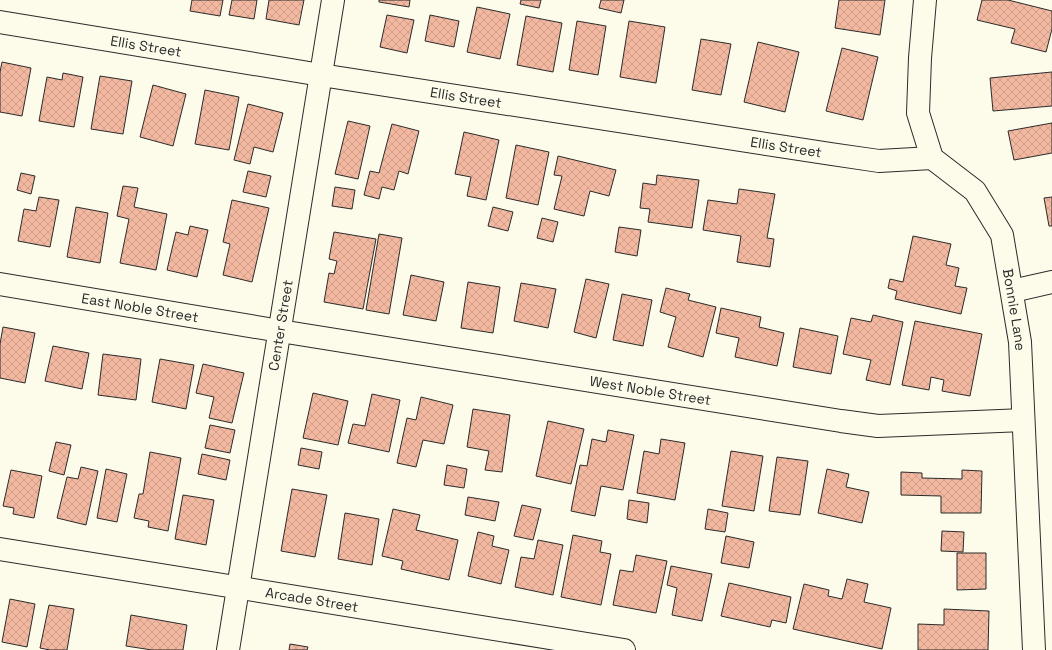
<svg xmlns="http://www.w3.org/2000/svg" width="1052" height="650" font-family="'Space Grotesk',sans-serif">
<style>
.building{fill:url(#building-cross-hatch);stroke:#2b2b2b}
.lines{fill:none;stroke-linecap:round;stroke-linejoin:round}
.minor-casing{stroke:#2b2b2b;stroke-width:24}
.minor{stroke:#fdfbea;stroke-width:22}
.labels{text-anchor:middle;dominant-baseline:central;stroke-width:3;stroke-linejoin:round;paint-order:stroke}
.street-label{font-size:14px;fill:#2b2b2b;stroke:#fdfbea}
</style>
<defs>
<pattern id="building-cross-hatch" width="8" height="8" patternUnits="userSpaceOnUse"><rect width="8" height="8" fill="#f2b8a0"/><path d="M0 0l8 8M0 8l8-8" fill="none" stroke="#d09e8a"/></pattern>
</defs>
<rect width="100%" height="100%" fill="#fdfbea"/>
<g class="building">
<path d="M192 0H223L220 16 190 11Z"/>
<path d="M232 0H257L254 19 229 15Z"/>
<path d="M269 0H304L299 25 266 19Z"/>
<path d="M379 0H410L409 7 379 2Z"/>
<path d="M521 0H541L539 8 520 4Z"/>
<path d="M601 0H624L621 13 599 8Z"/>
<path d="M839 0H885L880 35 835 28Z"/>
<path d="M982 0H1008L1052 11V29L1046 52 1011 43 1015 29 977 20Z"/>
<path d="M477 7 510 14 500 59 467 52Z"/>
<path d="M387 15 414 20 407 53 380 47Z"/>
<path d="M430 15 459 21 454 47 425 41Z"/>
<path d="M526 16 562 23 553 72 517 65Z"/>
<path d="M577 21 606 26 598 75 569 70Z"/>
<path d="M629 21 665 27 656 83 620 77Z"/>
<path d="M701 39 731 44 721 95 692 90Z"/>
<path d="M758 42 799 52 785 112 744 102Z"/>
<path d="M842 48 878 57 863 120 826 111Z"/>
<path d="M2 62 31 68 22 116 0 112V72Z"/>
<path d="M1052 72V106L993 111 990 78Z"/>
<path d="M63 73 83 77 74 127 39 121 47 77 62 80Z"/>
<path d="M100 76 132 81 123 134 91 129Z"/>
<path d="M153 85 186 94 173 146 140 137Z"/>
<path d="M205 90 239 97 229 150 195 144Z"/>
<path d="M248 104 283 113 273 152 254 147 250 164 234 160Z"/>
<path d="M348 121 370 126 358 179 335 174Z"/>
<path d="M1052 123V153L1014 160 1008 131Z"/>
<path d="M392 124 419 131 408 174 399 171 394 190 382 187 379 199 364 195 370 171 379 173Z"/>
<path d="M464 132 499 140 486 200 467 196 471 177 455 174Z"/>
<path d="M516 145 549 152 538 205 506 198Z"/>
<path d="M558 156 616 170 609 196 590 191 584 216 554 209 562 176 554 175Z"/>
<path d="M248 171 271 176 266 197 243 192Z"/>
<path d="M21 173 35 176 31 194 17 190Z"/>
<path d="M657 175 699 180 692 228 648 222 650 209 640 208 643 183 656 185Z"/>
<path d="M123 186 138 188 134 207 167 214 156 270 120 263 129 219 117 216Z"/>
<path d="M335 187 355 190 352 209 332 206Z"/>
<path d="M739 189 775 194 767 238 774 239 770 267 737 262 741 236 703 230 708 200 737 204Z"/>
<path d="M39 197 59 200 50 247 18 241 24 209 36 211Z"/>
<path d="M1052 197V226H1049L1044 198Z"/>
<path d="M232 200 269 208 252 282 223 275 230 244 223 242Z"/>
<path d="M76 207 108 213 100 263 67 257Z"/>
<path d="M493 207 513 212 508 231 488 226Z"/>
<path d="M542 218 558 222 553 242 537 238Z"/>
<path d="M190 226 208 230 197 277 167 270 176 232 188 235Z"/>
<path d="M619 227 641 230 637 256 615 252Z"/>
<path d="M334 232 376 239 363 309 324 302 329 273 334 274 337 261 329 259Z"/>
<path d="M379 234 402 238 389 314 366 310Z"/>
<path d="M913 236 951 244 946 265 959 268 955 286 967 288 961 314 895 299 897 291 888 288 890 279 903 282Z"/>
<path d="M411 275 444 282 436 321 403 315Z"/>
<path d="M586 279 609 284 596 338 574 332Z"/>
<path d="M468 282 500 287 493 333 461 328Z"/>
<path d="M521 283 556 289 548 328 514 321Z"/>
<path d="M666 288 690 294 688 300 716 307 703 357 668 347 676 317 660 312Z"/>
<path d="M622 294 652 300 643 346 613 340Z"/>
<path d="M721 308 761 317 759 327 784 333 777 366 735 357 739 338 716 333Z"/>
<path d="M873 315 903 322 890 385 866 380 871 360 843 354 851 318 871 322Z"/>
<path d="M915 321 982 334 970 396 942 391 944 380 931 377 929 390 902 385Z"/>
<path d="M3 327 35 333 25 383 0 378V344Z"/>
<path d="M800 328 838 336 831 374 793 367Z"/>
<path d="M53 346 89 353 82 389 45 381Z"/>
<path d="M103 354 141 359 136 400 98 395Z"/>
<path d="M160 359 194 365 186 409 152 402Z"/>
<path d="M203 364 244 373 232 423 209 418 214 397 196 393Z"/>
<path d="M313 393 348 401 338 445 303 438Z"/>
<path d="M372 394 400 400 389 452 348 443 353 424 365 426Z"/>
<path d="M421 397 453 405 444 444 423 440 416 467 397 463 407 418 416 420Z"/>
<path d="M473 409 510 415 502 472 485 470 489 451 467 447Z"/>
<path d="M548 421 584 429 571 484 536 476Z"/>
<path d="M210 425 235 430 230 453 205 448Z"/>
<path d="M608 430 634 435 623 490 601 486 595 516 571 511 580 465 587 466 592 439 606 442Z"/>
<path d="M661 439 685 443 675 500 637 493 644 451 659 454Z"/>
<path d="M56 442 71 445 64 475 49 471Z"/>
<path d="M301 448 322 452 319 469 298 465Z"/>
<path d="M731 451 763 456 754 511 722 506Z"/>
<path d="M150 452 181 458 168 531 148 527 149 521 134 518 139 494H143Z"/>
<path d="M202 454 230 460 226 480 198 474Z"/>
<path d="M777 457 808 461 800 515 769 511Z"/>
<path d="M447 465 467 469 464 488 444 485Z"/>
<path d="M81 467 98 471 86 525 57 518 67 477 78 479Z"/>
<path d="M106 469 127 474 117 522 97 518Z"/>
<path d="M827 469 849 474 846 487 869 492 862 523 818 513Z"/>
<path d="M11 470 42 476 34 518 13 514 14 508 3 506Z"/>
<path d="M962 470 982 471 981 513H941V496L901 495V472L922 473V478L962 479Z"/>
<path d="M292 489 327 495 315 557 281 551Z"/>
<path d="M183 495 214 500 206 545 175 539Z"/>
<path d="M468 497 499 502 495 521 465 515Z"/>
<path d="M629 500 649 503 647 523 627 519Z"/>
<path d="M522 505 541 509 533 540 514 536Z"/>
<path d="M393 509 420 515 416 530 458 540 449 580 401 569 403 561 382 556Z"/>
<path d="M708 509 728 513 725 532 705 529Z"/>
<path d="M345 513 379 519 372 565 338 559Z"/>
<path d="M942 531 964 532 963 552 941 551Z"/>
<path d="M478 532 494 536 492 546 509 550 501 584 468 576Z"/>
<path d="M573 535 602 541 600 552 611 554 601 605 561 597Z"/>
<path d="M726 536 754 542 749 568 721 563Z"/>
<path d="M538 540 563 545 553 595 515 587 521 557 534 559Z"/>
<path d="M957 553H986V589L957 590Z"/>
<path d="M636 555 667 561 656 613 613 605 620 570 633 572Z"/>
<path d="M671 566 712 574 702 621 672 615 677 588 667 585Z"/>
<path d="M847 579 868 584 864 602 891 608 882 649 793 629 804 584 829 590 828 596 842 599Z"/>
<path d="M729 583 791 597 786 623 772 620 770 627 721 616Z"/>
<path d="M10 599 35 604 27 647 2 642Z"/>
<path d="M49 605 74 609 67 650H50L40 648Z"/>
<path d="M944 609 989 611 988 650H918V624L944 625Z"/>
<path d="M131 615 187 625 183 650H152L126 646Z"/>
<path d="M290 644 308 647 307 650H289Z"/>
</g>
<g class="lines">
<g class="minor-casing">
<g id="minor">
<path id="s1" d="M925 0 920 58 918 113 932 158 975 191 1002 235 1020 342 1034 650"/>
<path id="s2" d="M0 22 321 75 831 154 879 161 932 158"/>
<path id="s3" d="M0 284 280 331 841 421 878 426 1023 420"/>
<path d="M1012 291 1052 282"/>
<path id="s4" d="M0 549 624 650"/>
<path id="s5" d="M228 650 333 0"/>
</g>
</g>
<use href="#minor" class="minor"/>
</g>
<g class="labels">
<g class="street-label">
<text stroke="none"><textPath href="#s2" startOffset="148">Ellis Street</textPath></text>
<text stroke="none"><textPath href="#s2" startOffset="472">Ellis Street</textPath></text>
<text stroke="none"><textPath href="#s2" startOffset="796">Ellis Street</textPath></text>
<text stroke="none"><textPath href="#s3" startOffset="142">East Noble Street</textPath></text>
<text stroke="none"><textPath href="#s1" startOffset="342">Bonnie Lane</textPath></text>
<text stroke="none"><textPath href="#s5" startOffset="329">Center Street</textPath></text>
<text stroke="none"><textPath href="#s3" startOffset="659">West Noble Street</textPath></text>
<text stroke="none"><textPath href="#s4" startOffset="316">Arcade Street</textPath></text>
</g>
</g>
</svg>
